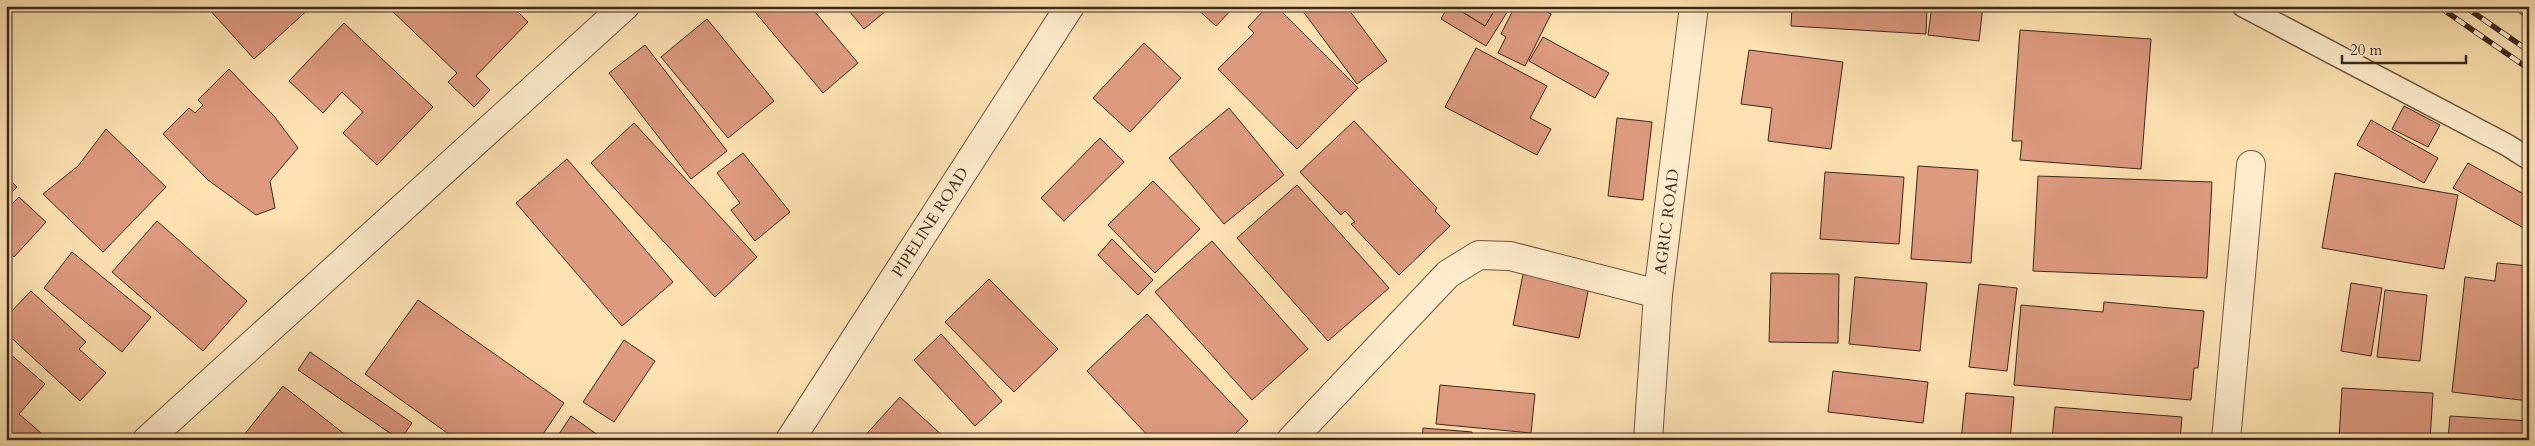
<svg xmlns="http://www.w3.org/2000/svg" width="2535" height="446" font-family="Cardo,serif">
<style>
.building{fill:#dd9a7f;stroke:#3c281e}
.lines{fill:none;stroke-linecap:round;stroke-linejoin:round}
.lane-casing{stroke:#6c5643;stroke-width:24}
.street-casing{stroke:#6c5643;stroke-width:30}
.lane{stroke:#feeccc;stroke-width:21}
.street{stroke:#feeccc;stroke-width:28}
.rail-casing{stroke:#3c281e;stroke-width:5.5}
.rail{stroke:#feeccc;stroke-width:4;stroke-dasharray:11;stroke-linecap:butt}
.labels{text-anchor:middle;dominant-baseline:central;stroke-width:4;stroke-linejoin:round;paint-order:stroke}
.street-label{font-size:16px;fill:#3c281e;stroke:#feeccc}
</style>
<rect width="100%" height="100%" fill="#fde2b1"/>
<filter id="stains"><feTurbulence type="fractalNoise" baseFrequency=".004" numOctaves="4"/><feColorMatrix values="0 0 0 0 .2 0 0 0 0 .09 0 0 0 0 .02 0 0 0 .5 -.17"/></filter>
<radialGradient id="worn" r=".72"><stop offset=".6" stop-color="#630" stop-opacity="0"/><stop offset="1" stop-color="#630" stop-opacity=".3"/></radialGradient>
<g class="building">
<path d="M209 6H312L254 59 208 8Z"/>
<path d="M393 6H512L528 22 476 76 490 90 474 107 448 82 457 73 390 9Z"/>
<path d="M750 6H810L858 63 823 93Z"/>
<path d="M845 6H892L864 29Z"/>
<path d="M1194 6H1235L1216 26Z"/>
<path d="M1268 6H1276L1358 88 1297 149 1218 69 1254 33 1248 27Z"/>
<path d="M1299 6H1346L1387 61 1357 84Z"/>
<path d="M1448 6H1465L1461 11 1485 26 1497 6H1511L1486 46 1441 19Z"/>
<path d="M1465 6H1497L1485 26 1461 11Z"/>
<path d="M1515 6H1537L1551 14 1525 66 1498 53 1506 37 1501 34Z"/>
<path d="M1792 6H1927L1926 34 1791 26Z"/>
<path d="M1932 6H1983L1979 41 1928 35Z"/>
<path d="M707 19 774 101 728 138 661 57Z"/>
<path d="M344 23 433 107 377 165 343 133 363 112 342 92 323 113 289 81Z"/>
<path d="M2020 30 2151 39 2141 169 2020 160 2022 141H2012Z"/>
<path d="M1543 37 1609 73 1595 98 1529 61Z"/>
<path d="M1144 43 1181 78 1130 132 1093 98Z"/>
<path d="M645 45 727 151 691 179 609 73Z"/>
<path d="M1476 48 1547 86 1530 118 1551 129 1537 155 1445 107Z"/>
<path d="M1749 50 1843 62 1831 149 1768 141 1772 108 1741 104Z"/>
<path d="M229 69 274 116 298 148 270 181 275 208 256 215 208 180 163 134 189 108 195 113 203 105 198 100Z"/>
<path d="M2404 106 2440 125 2428 147 2392 129Z"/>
<path d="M1229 108 1284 175 1224 224 1169 158Z"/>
<path d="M1617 118 1652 122 1643 200 1608 196Z"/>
<path d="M2371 120 2438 158 2424 183 2357 145Z"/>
<path d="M1354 121 1437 208 1435 211 1450 226 1399 275 1351 224 1355 222 1345 211 1341 215 1300 172Z"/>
<path d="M634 123 757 257 715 297 591 163Z"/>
<path d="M106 129 166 187 103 252 43 194 78 166Z"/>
<path d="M1100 138 1124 162 1064 221 1041 198Z"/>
<path d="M743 153 790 212 755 241 731 210 740 203 717 173Z"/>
<path d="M567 159 673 282 622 326 516 203Z"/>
<path d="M2468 163 2529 197V231L2453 188Z"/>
<path d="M1918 166 1978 170 1971 263 1911 259Z"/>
<path d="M1825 172 1904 177 1899 244 1820 239Z"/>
<path d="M2335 173 2458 195 2444 269 2322 248Z"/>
<path d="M2038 176 2212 182 2207 278 2033 271Z"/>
<path d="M6 177 17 187 6 198Z"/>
<path d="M1153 181 1200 229 1155 273 1108 225Z"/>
<path d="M1297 185 1389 288 1328 341 1237 238Z"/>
<path d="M19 197 46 222 14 257 6 250V210Z"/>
<path d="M157 221 247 301 203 351 112 272Z"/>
<path d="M1112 239 1153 280 1138 295 1098 255Z"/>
<path d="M1212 241 1308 349 1252 400 1155 292Z"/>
<path d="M72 252 151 317 122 352 44 288Z"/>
<path d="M2497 263 2529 266V401L2452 392 2465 277 2495 281Z"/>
<path d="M1524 269 1590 281 1579 338 1513 325Z"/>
<path d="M1771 273 1839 274 1838 343 1769 342Z"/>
<path d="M1855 277 1927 283 1920 351 1849 344Z"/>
<path d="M989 279 1058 349 1014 392 945 322Z"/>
<path d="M2351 283 2382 288 2371 356 2341 351Z"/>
<path d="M1979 284 2017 288 2007 371 1969 367Z"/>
<path d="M2385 290 2427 295 2420 361 2377 357Z"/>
<path d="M31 291 86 342 79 349 106 373 80 401 6 333V317Z"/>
<path d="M418 300 564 403 539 440H457L365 374Z"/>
<path d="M2104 302 2204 311 2198 368H2194L2191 400 2014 385 2021 305 2103 312Z"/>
<path d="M1147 314 1248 421 1229 440H1152L1087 371Z"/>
<path d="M941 334 1002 401 975 426 914 360Z"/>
<path d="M624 340 655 361 614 422 583 402Z"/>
<path d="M310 352 412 423 400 440 298 370Z"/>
<path d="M9 353 45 384 19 414 49 440H6V356Z"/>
<path d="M1833 371 1928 382 1923 423 1828 412Z"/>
<path d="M1440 385 1535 394 1531 433 1436 424Z"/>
<path d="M283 386 352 440H250L244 435Z"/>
<path d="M2342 388 2433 393 2430 440H2339Z"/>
<path d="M1966 393 2014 397 2010 440H1961Z"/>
<path d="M900 397 944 437 942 440H861Z"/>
<path d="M2055 407 2182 417 2180 440H2052Z"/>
<path d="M571 416 605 440H555Z"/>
<path d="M2450 416 2529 421V440H2448Z"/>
<path d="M1423 428 1472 432V440H1422Z"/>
<path d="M1485 435 1575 439 1485 440Z"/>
</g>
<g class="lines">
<g class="lane-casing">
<path id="lane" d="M2243 6 2507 145 2529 159"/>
</g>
<g class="street-casing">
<g id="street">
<path d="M147 440 625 6"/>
<path id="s1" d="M790 440 1070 6"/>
<path d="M1291 440 1448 274 1479 255 1510 256 1658 294"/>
<path id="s2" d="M1648 440 1658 294 1694 6"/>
<path d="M2226 440 2251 165"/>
</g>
</g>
<use href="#lane" class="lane"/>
<use href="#street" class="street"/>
<g class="rail-casing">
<g id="rail">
<path d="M2438 6 2529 69"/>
<path d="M2464 6 2529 51"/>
<path d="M2514 6 2529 17"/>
</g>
</g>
<use href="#rail" class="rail"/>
</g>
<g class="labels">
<g class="street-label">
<text stroke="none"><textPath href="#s1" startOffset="259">PIPELINE ROAD</textPath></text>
<text stroke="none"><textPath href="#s2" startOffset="219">AGRIC ROAD</textPath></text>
</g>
</g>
<rect width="2535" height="446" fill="none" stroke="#fde2b1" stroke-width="25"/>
<rect x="8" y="8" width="2520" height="431" fill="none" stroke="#3c281e" stroke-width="2.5"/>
<rect x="12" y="12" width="2510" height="421" fill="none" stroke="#3c281e"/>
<path d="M2342 55v8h124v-8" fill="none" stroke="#3c281e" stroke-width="2.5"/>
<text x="2350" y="55" font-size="15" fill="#3c281e" stroke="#feeccc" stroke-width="4" paint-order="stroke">20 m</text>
<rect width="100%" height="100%" filter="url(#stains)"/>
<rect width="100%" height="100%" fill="url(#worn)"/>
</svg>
